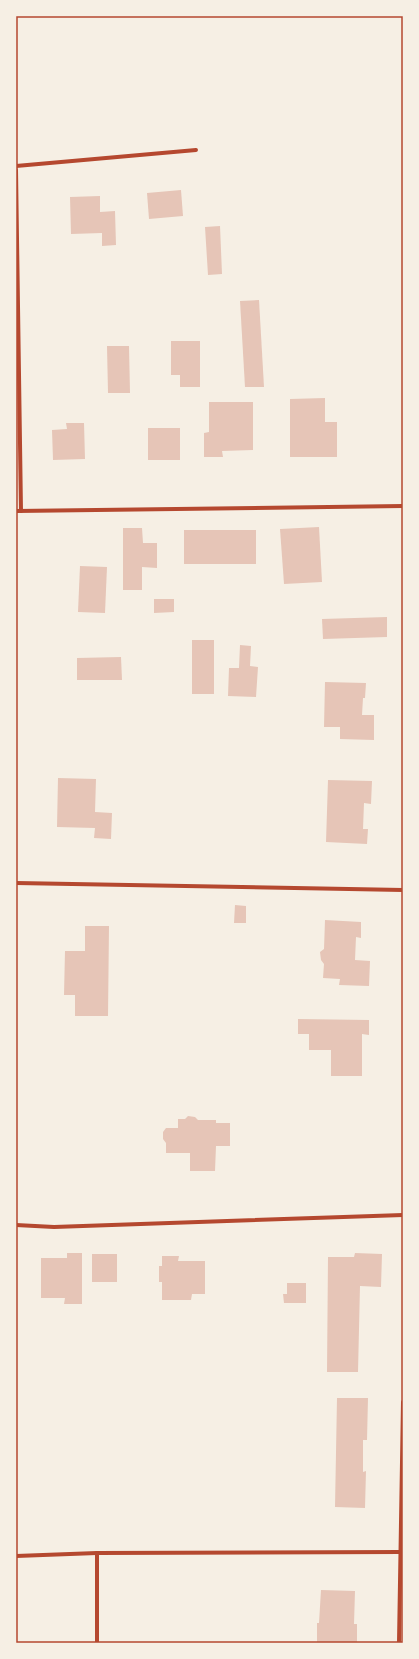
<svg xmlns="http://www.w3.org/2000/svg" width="419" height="1659" font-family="'Work Sans',sans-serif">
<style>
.building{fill:#e6c5b7}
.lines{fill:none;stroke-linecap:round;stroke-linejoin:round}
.minor{stroke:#b5482f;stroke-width:4}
.neatline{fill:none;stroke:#b5482f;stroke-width:1.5}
</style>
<rect width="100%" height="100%" fill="#f6efe4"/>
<g class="building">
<path d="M181 190 183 216 149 219 147 193Z"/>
<path d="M100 196V212L115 211 116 245 102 246V233L71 234 70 197Z"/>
<path d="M220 226 222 274 208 275 205 227Z"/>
<path d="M259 300 264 387H245L240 301Z"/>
<path d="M171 341H200V387H180V375H171Z"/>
<path d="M107 346H129L130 393H108Z"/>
<path d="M325 398V422H337V457H290V399Z"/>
<path d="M209 402H253V450L222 451 223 457H204V433L209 432Z"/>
<path d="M66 423H84L85 459 53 460 52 430 67 429Z"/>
<rect x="148" y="428" width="32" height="32"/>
<path d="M319 527 322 582 284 584 280 529Z"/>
<path d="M123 528H142L143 543H157V568L142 567V590H123Z"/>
<rect x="184" y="530" width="72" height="34"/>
<path d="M80 566 107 567 105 613 78 612Z"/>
<path d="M154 599H174V612L154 613Z"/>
<path d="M387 617V637L323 639 322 619Z"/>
<rect x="192" y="640" width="22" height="54"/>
<path d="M240 645 251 646 250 666 258 667 256 697 228 696 229 668H239Z"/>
<path d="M121 657 122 680H77V658Z"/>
<path d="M325 682 366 683 365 698H363L362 715H374V740L340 739V727H324Z"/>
<path d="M58 778 96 779 95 812 112 813 111 839 94 838 95 828 57 827Z"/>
<path d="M328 780 372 781 371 804 364 803 363 829H368L367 844 326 842Z"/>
<path d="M235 905 246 906V923H234Z"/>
<path d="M325 920 361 922V938L356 937 355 960 370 961 369 986 339 985 340 979 323 978 324 964 321 960 320 952 324 949Z"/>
<path d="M85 926H109L108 1016H75V995H64L65 951H85Z"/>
<path d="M298 1019 369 1020V1035L362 1034V1076H331V1050H309V1034H298Z"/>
<path d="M188 1116 195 1117 198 1120H216V1123H230V1146H216L215 1171H190V1153H166V1143L163 1139V1132L166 1128H178V1119H185Z"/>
<path d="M67 1253H82V1304H64L65 1298H41V1258H67Z"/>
<path d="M355 1253 382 1254 381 1287 360 1286 358 1372H327L328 1257H354Z"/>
<rect x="92" y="1254" width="25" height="28"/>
<path d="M162 1256H179L178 1261H205V1294H192L191 1300H162V1282H159V1266H162Z"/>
<path d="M287 1283H306V1303H284L283 1294H287Z"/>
<path d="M337 1398H368L367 1440H363V1472L366 1471 365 1508 335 1507Z"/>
<path d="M321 1590 355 1591 354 1624H357V1643H317V1623H319Z"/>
</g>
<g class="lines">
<g class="minor">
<path d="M16 166 196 150"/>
<path d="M16 170 21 511"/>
<path d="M16 511 403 506"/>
<path d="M16 883 403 890"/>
<path d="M16 1225 54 1227 403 1215"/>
<path d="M16 1556 97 1553 401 1552"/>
<path d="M97 1643V1553"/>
<path d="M399 1643 403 1402"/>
</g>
</g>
<rect width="419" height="1659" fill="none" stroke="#f6efe4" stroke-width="34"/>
<rect x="17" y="17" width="385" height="1625" class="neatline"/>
</svg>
